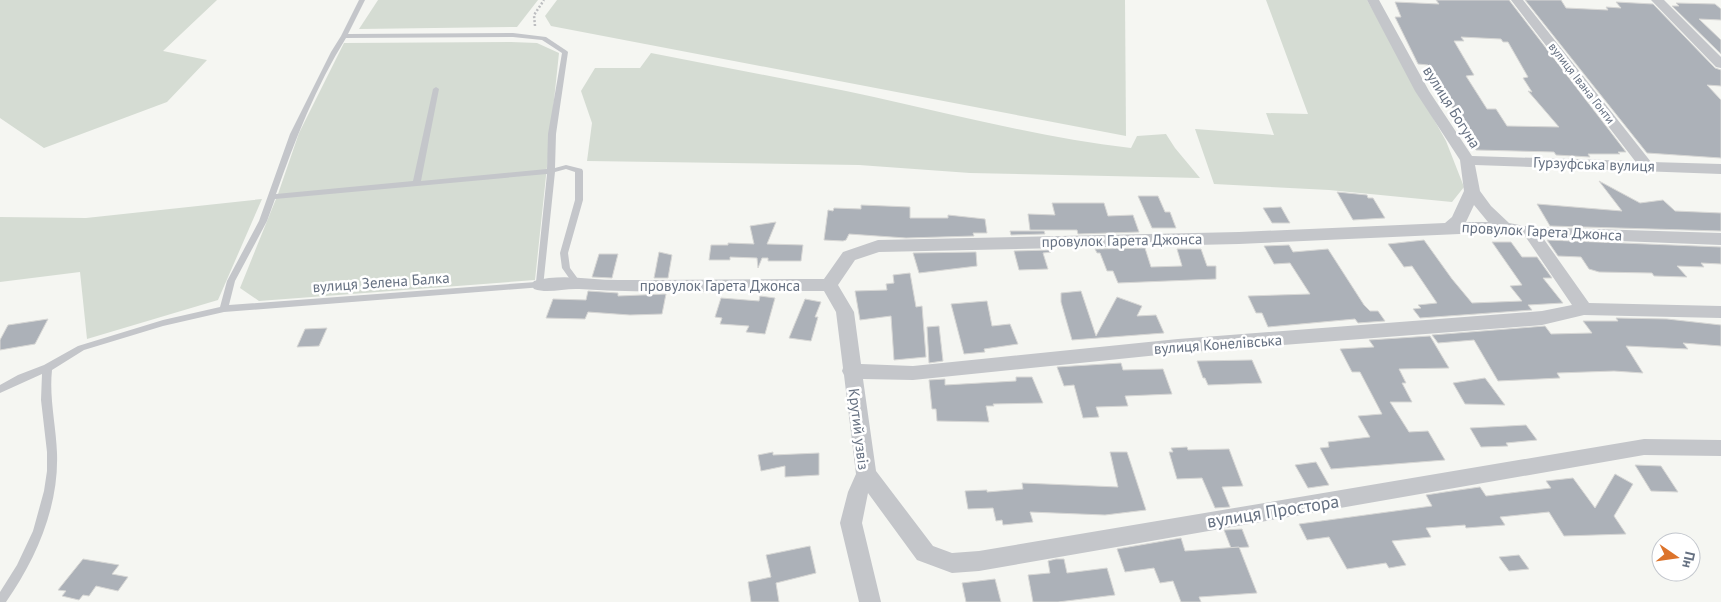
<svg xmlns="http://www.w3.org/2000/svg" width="1721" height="602" font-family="'PT Sans',sans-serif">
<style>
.green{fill:#d5dcd3}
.building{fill:#acb1b8;stroke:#d7d7d5;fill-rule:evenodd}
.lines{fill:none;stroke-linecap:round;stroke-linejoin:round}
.path{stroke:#bdbec1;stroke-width:2.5;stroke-dasharray:2 2;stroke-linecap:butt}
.lane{fill:#c4c6ca;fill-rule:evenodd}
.street{fill:#c4c6ca;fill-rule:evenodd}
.labels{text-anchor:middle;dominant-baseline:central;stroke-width:5;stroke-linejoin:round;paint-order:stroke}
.far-street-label{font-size:12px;fill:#667182;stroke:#fff}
.street-label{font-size:15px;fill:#667182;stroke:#fff}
.near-street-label{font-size:18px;fill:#667182;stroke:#fff}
</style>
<rect width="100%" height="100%" fill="#f5f6f2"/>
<g class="green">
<path d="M0 0H217L163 51 207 60 167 102 44 148 0 118Z"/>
<path d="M378 0H538L517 27 359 29Z"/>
<path d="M557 0H1125L1126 136 551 26 545 16Z"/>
<path d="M1266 0H1367L1446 141 1464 187 1452 202 1329 190 1214 184 1195 129 1274 135 1266 113 1308 114Z"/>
<path d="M511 42 537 43 559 53 535 280 259 301 240 288 278 194 299 133 344 43Z"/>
<path d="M651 53C725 68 800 81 874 97 960 116 1044 138 1131 148L1137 136 1166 134 1175 148 1200 178 970 173 859 165 587 161 592 123 581 91 595 68H640Z"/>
<path d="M262 199 218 300 87 339 80 272 0 282V217L86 218Z"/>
</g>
<g class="building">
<path d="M1436 0H1509L1626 152H1618L1620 154H1588L1590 157 1556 155 1554 152 1476 150 1428 65 1418 64 1395 17H1401L1395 2 1439 4ZM1461 37 1501 39 1503 42H1508L1528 77 1523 78 1532 92 1528 91 1559 127 1507 126 1496 109H1487L1466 76 1474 75 1454 41H1464Z"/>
<path d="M1525 0H1561L1566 8 1608 10 1606 7 1621 8 1616 2 1653 4 1715 68 1721 70V86L1707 85 1721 100V158L1647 153Z"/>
<path d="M1676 3 1715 4 1721 9V20L1699 19 1721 40V54L1672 6H1679Z"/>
<path d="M1599 181 1640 203 1663 200 1675 211 1721 213V231L1550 226 1537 204 1622 211Z"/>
<path d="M1337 192 1367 195 1368 198H1373L1385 218 1353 220Z"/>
<path d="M1138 196H1158L1165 212H1170L1176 228H1152Z"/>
<path d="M1052 203H1104L1108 216 1133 215 1139 232 1078 234 1077 230H1030L1028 214 1055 215Z"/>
<path d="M861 205 910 207V218H948V215L985 219 987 233H973L974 236 906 238 849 234 846 240 843 241 824 240 828 210 833 211 834 208 861 209Z"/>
<path d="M1281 207 1290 223H1272L1263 208Z"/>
<path d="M776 222 767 244 803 245 801 261H768V258H762L758 268 757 258 730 257V260H709L711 245H728V243L754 244 750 226Z"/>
<path d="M1010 231H1044L1045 234 1011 235Z"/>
<path d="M1424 240 1452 279 1472 303 1522 301 1510 286 1522 285 1492 242H1511L1522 257H1537L1552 278H1543L1563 303 1528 305 1532 310 1420 318 1413 309 1421 308 1418 305 1437 303 1412 266 1404 267 1388 244Z"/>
<path d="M1547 240 1721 247V264L1701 263 1704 267 1677 266 1687 277 1654 276 1652 273 1599 272 1589 269 1581 257 1558 256Z"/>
<path d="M1289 245 1293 252 1328 249 1364 305 1370 311H1378L1385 321 1358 323 1355 319 1268 327 1262 313H1256L1248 296 1310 294 1290 263 1274 264 1264 246Z"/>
<path d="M1145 248 1151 267 1182 266 1177 249H1201L1207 266H1216V279L1118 283 1113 271H1107L1100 253H1097L1095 249Z"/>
<path d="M1050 250 1051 252 1043 253 1048 269 1019 270 1014 251Z"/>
<path d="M659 252 672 255 668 278H654Z"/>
<path d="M976 252 977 266 919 273 913 253Z"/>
<path d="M599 254H618L612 278 592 277Z"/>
<path d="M910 273 916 307 922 306 926 357 894 360 891 316 860 320 855 291 887 290 886 284 894 283 893 275Z"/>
<path d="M588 291 618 293V296L666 294 662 314 630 315 588 312 585 319 546 318 553 299 586 300Z"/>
<path d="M1081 291 1096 336 1117 297 1142 306 1137 316 1156 315 1164 333 1072 340 1061 302V293Z"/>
<path d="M760 296 775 298 765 334 746 332 749 326 720 324 722 318 715 317 721 298 759 301Z"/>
<path d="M805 299 821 302 815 317H818L811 341 789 338Z"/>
<path d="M987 301 992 326 1010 324 1018 344 984 349 985 352 964 354 951 304Z"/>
<path d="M1616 318 1667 319 1721 325V346L1683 343 1688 349 1626 346 1643 373 1614 371 1557 373 1560 378 1498 381 1474 340 1438 343 1432 335 1545 326 1551 334 1592 333 1583 321H1618Z"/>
<path d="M48 319 35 344 0 350V340L8 325Z"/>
<path d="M939 326 943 361 929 363 927 327Z"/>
<path d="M327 328 319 346 297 347 305 329Z"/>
<path d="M1430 336 1449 368 1399 369 1406 383H1402L1412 402H1390L1409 432 1428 431 1445 460 1331 469 1320 448 1329 447 1328 442 1370 437 1358 416 1382 414 1360 372H1352L1340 349 1374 347 1369 340Z"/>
<path d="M1252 360 1262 383 1208 385 1205 378H1203L1197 361Z"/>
<path d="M1121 363 1123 370 1163 369 1172 394 1125 396 1128 406 1096 407 1099 417 1083 418 1074 385 1064 386 1057 367Z"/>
<path d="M1016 377H1032L1043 403 993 404 994 406H986L989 422 937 421 936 409H932L929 380 945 379V385L1016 381Z"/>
<path d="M1485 378 1505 405 1465 404 1453 383Z"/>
<path d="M1526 425 1537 440 1506 443 1508 446 1481 447 1470 428Z"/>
<path d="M1187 447 1188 450 1229 449 1243 486 1222 487 1230 507 1215 508 1202 478 1177 479 1169 452H1173L1171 448Z"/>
<path d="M773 452V455L819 453V475L785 477V466L761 471 758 455Z"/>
<path d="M1110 452H1127L1146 510 1105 515 1030 512 1033 522 1003 525 1002 520 996 521 993 508 968 509 965 491 987 490V492L1023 489 1022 483 1118 487Z"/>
<path d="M1316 462 1329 485 1308 488 1295 465Z"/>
<path d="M1635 465 1661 466 1678 492 1651 491Z"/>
<path d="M1615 474 1633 484 1614 516 1626 534 1564 536 1549 512 1500 517 1505 525 1466 528 1465 525 1426 528 1431 537 1392 541 1406 565 1389 568 1386 563 1347 569 1329 537 1307 540 1299 524 1432 506 1426 495 1445 492 1480 487 1486 496 1551 488 1546 481 1573 478 1595 508Z"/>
<path d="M1242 529 1249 547 1231 548 1224 530Z"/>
<path d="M1181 538 1185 551 1239 547 1257 593 1199 597 1201 602H1181L1173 581 1160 583 1154 568 1125 572 1117 549Z"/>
<path d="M810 546 816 573 776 583 779 602H751L748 582 771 577 766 555Z"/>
<path d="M1519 555 1529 569 1509 571 1499 557Z"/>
<path d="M83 559 119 565 112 574 128 577 118 591 96 586 89 596 83 595 79 600 62 596 66 591 58 590Z"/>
<path d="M1056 559H1064L1067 573 1107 568 1115 595 1058 602H1033L1028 575 1050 573 1048 561Z"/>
<path d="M995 579 1001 602H966L962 583Z"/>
</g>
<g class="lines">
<path class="path" d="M535 26 534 15 544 0"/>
<path class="lane" d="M359 0H365L348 34 513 33 546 37 567 51 568 52 556 134 555 168 566 165 582 169 583 171V200L568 253 570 268 581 283 580 285H574L562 268 560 253 575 200V172L566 169 555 172 543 287 224 312 163 326 84 350 52 370C49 398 56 425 57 453 59 507 36 559 6 602H0V592L17 565 33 531 44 491 47 471V452L41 400 42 374 0 393V385L18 375 44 365 78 346 163 320 220 307 227 281 259 221 290 134 331 52 341 36ZM513 37 542 40 562 53 548 134 547 169 421 181 439 89 436 87 433 89 413 181 276 194C295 140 316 86 346 38ZM547 174 536 282 229 305 235 281 267 221 275 199Z"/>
<g class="street">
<path d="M1367 0H1379L1429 91 1472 156 1635 161 1511 0H1523L1651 162 1721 164V174L1475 165 1480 191 1491 206 1509 223 1530 227 1721 233V245L1543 238 1589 303 1721 306V318L1584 315 1542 325 1178 353 913 380 863 379 876 471 933 546 952 553 979 551 1644 439 1721 440V456L1644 455 979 571 952 573 917 560 868 493 862 523 881 602H859L840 523 848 492 856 474 844 375 842 371 843 368 836 312 824 291C742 291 661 294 579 289 565 288 548 294 534 289L531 285 534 281C561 273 590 280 618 280 686 280 755 279 824 279L843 252 878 240 1239 232 1445 223 1452 217 1464 191 1460 160 1415 91ZM1474 205 1488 222H1466ZM1504 232 1525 236 1572 305 1542 311 1178 339 913 366 861 364 854 312 838 285 855 260 879 252 1239 244Z"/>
<path d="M1651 0H1664L1721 57V68L1716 67Z"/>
</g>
</g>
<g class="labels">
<g class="far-street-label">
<text transform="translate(1582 83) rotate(52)">вулиця Івана Гонти</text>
</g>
<g class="street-label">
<text transform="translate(1452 107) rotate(58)">вулиця Богуна</text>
<text transform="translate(1594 164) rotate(2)">Гурзуфська вулиця</text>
<text transform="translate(1542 231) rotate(3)">провулок Гарета Джонса</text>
<text transform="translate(1122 240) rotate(-1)">провулок Гарета Джонса</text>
<text transform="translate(381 282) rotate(-4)">вулиця Зелена Балка</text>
<text x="720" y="285">провулок Гарета Джонса</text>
<text transform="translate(1218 344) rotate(-4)">вулиця Конелівська</text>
<text transform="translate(859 429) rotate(83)">Крутий узвіз</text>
</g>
<g class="near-street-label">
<text transform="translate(1273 511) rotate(-9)">вулиця Простора</text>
</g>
</g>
<g transform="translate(1676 557) rotate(103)"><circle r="24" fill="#ffffff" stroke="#c2c6cd"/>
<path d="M0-4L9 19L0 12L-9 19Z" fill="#dc732b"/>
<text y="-8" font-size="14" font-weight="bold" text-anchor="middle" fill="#667182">Пн</text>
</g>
</svg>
